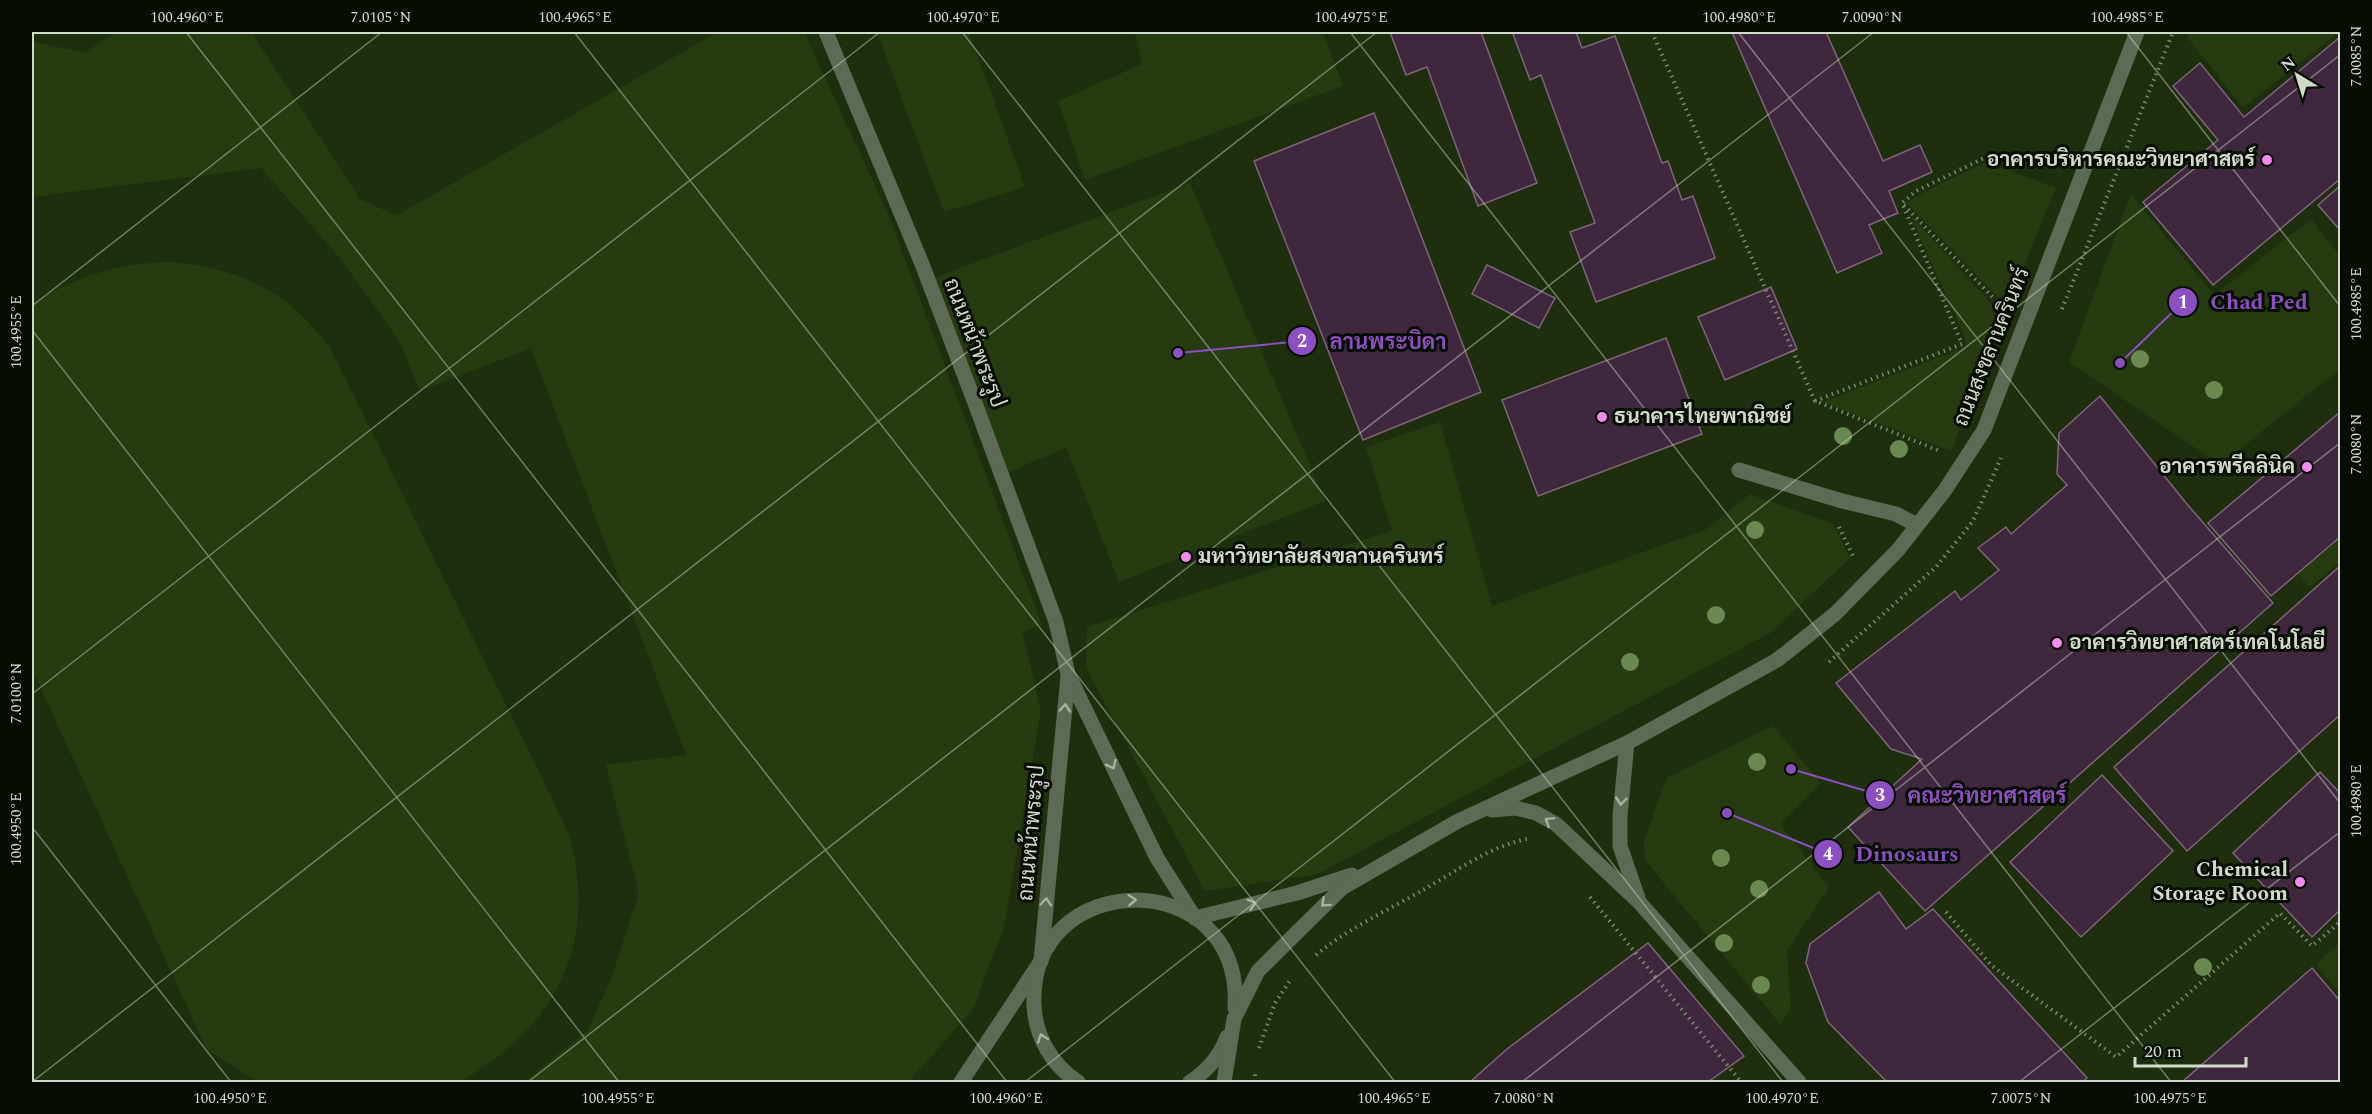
<svg xmlns="http://www.w3.org/2000/svg" width="2372" height="1114" font-family="Spectral,Sarabun,serif">
<style>
.built{fill:#1f2f0d}
.green{fill:#263b10}
.building{fill:#3f283e;stroke:#7e647d;stroke-width:1.5}
.lines{fill:none;stroke-linecap:round;stroke-linejoin:round}
.path{stroke:#7c8772;stroke-width:4;stroke-dasharray:1.5 4.5;stroke-linecap:butt}
.minor{stroke:#5e6a53;stroke-width:15}
.tree{fill:#6a8850}
.oneway{stroke:#a9b3a1}
.ticks{fill:none;stroke:#d2dbcb;stroke-width:1.5;stroke-opacity:0.45}
.poi-dot{fill:#f489f0;stroke:#070d03;stroke-width:2}
.labels{text-anchor:middle;dominant-baseline:central;stroke-width:6;stroke-linejoin:round;paint-order:stroke}
.poi-label{font-size:21px;font-weight:bold;fill:#d2dbcb;stroke:#070d03;text-anchor:end}
.street-label{font-size:21px;fill:#d2dbcb;stroke:#070d03}
.leader{fill:none;stroke:#8c4fc1;stroke-width:2}
.callout-dot{fill:#8c4fc1;stroke:#070d03;stroke-width:2}
.mark-label{font-size:18px;text-anchor:middle;font-weight:bold;fill:#fff}
.callout-label{font-size:22px;text-anchor:middle;font-weight:bold;fill:#8c4fc1;stroke:#070d03;stroke-width:6;stroke-linejoin:round;paint-order:stroke}
.neatline{fill:none;stroke:#d2dbcb;stroke-width:2}
.ticks-label{font-size:15px;text-anchor:middle;fill:#d2dbcb}
</style>
<rect width="100%" height="100%" fill="#18260b"/>
<rect class="built" x="32" y="32" width="2308" height="1050"/>
<g class="green">
<path d="M116 32H251L361 200 397 215 718 32H804L889 216 1042 625 1022 632 1041 710 1004 927 972 1011 908 1082H524L588 1030 611 979 639 893 606 765 686 755 531 348 420 391 398 339 339 257 261 168 32 197V41L84 53Z"/>
<path d="M877 32H969L1025 187 944 212Z"/>
<path d="M1135 32H1323L1343 86 1085 180 1058 101 1142 64Z"/>
<path d="M2189 32H2339L2243 108 2187 37Z"/>
<path d="M1986 162 2056 188 2007 307 1907 203 1920 194Z"/>
<path d="M1190 183 1325 501 1119 582 1066 448 1009 472 933 278Z"/>
<path d="M2131 194 2214 295 2311 219 2337 252H2340V369L2220 465 2069 362Z"/>
<path d="M1910 214 2003 317 1951 451 1823 402 1966 347 1965 338Z"/>
<path d="M168 262C241 268 287 290 331 349L568 831C600 942 558 1025 460 1082H258L207 1050 32 669V303C78 276 114 264 168 262Z"/>
<path d="M1440 422 1492 606 1705 530 1750 494 1833 524 1850 558 1770 633 1318 874 1205 891 1086 668 1087 627 1392 531 1366 447Z"/>
<path d="M2340 538V561L2310 587 2298 574Z"/>
<path d="M1773 726 1821 783 1780 824 1829 887 1787 951 1791 1009 1780 1024 1645 860 1644 843 1666 778Z"/>
<path d="M2340 943V993L2316 964Z"/>
</g>
<g class="building">
<path d="M1390 32H1481L1537 183 1478 206 1427 67 1406 75Z"/>
<path d="M1518 32H1576L1582 48 1615 36 1662 163 1668 161 1682 200 1693 196 1715 258 1596 302 1570 232 1595 223 1541 75 1530 80 1513 34Z"/>
<path d="M1732 32H1826L1883 161 1920 145 1932 172 1889 191 1898 213 1869 225 1882 253 1837 273Z"/>
<path d="M2340 37V179L2213 285 2143 202 2218 140 2173 86 2200 63 2244 117Z"/>
<path d="M1374 113 1481 392 1363 440 1254 161Z"/>
<path d="M2340 186V230L2318 205Z"/>
<path d="M1487 265 1555 298 1539 328 1472 294Z"/>
<path d="M1771 287 1797 349 1725 380 1698 317Z"/>
<path d="M1666 338 1702 434 1538 496 1502 400Z"/>
<path d="M2100 396 2186 503 2273 603 1925 911 1848 827 1922 759 1891 749 1836 683 1955 591 1961 600 1999 570 1978 548 2006 527 2011 534 2067 485 2057 474 2059 433Z"/>
<path d="M2340 412V537L2271 596 2208 523Z"/>
<path d="M2340 566V715L2187 851 2114 767Z"/>
<path d="M2320 772 2340 793V910L2312 937 2233 853Z"/>
<path d="M2102 775 2173 851 2081 937 2010 862Z"/>
<path d="M1879 892 1906 929 1933 909 2087 1078 2082 1082H1887L1828 1022 1806 963 1810 944Z"/>
<path d="M1648 943 1744 1056 1708 1082H1470L1507 1049Z"/>
<path d="M2312 968 2340 1001V1082H2182Z"/>
</g>
<g class="lines">
<g class="path">
<path d="M1652 32 1815 401 1940 451"/>
<path d="M1904 205 2003 308"/>
<path d="M2062 309 2173 32"/>
<path d="M1815 401 1962 344 1902 203 1916 191 1990 155"/>
<path d="M1839 527 1854 558"/>
<path d="M1829 662 1936 567 1973 521 2001 458"/>
<path d="M1590 897 1741 1082"/>
<path d="M1946 912 1991 965 2116 1057 2280 913 2312 946 2340 922"/>
<path d="M1316 955C1347 929 1388 910 1423 890 1455 872 1490 846 1527 839"/>
<path d="M1259 1048 1275 1003 1291 979"/>
<path d="M1255 1082V1073"/>
</g>
<g class="minor">
<path d="M826 32 922 264 975 403 1056 622 1068 674 1157 858 1195 918 1297 893 1352 875"/>
<path d="M1739 470 1842 501 1896 514 1917 525"/>
<path d="M1627 743 1620 816V846L1638 898"/>
<path d="M1492 810 1515 808 1536 813 1556 824 1639 902 1799 1082"/>
<path d="M961 1082 1041 961 1068 676"/>
<path d="M1078 1082C1052 1065 1036 1038 1034 1006 1027 866 1244 863 1235 1008"/>
<path d="M1190 1082C1207 1071 1220 1056 1227 1037"/>
<path d="M1224 1082 1234 1019 1258 971 1342 888 1458 821 1627 743 1777 660 1835 614 1898 550 1945 490 1984 430 2137 32"/>
</g>
</g>
<g class="tree">
<circle cx="2140" cy="359" r="9"/>
<circle cx="2214" cy="390" r="9"/>
<circle cx="1843" cy="436" r="9"/>
<circle cx="1899" cy="449" r="9"/>
<circle cx="1755" cy="530" r="9"/>
<circle cx="1716" cy="615" r="9"/>
<circle cx="1630" cy="662" r="9"/>
<circle cx="1757" cy="762" r="9"/>
<circle cx="1721" cy="858" r="9"/>
<circle cx="1759" cy="889" r="9"/>
<circle cx="1724" cy="943" r="9"/>
<circle cx="2203" cy="967" r="9"/>
<circle cx="1761" cy="985" r="9"/>
</g>
<defs><path id="oneway-chevron" d="M-2-3.5L2.5 0L-2 3.5" fill="none" stroke-width="1.6" stroke-linecap="round" stroke-linejoin="round" transform="scale(1.5)"/></defs>
<g class="oneway">
<use href="#oneway-chevron" transform="translate(1065 708) rotate(-85)"/>
<use href="#oneway-chevron" transform="translate(1112 765) rotate(64)"/>
<use href="#oneway-chevron" transform="translate(1621 801) rotate(96)"/>
<use href="#oneway-chevron" transform="translate(1549 821) rotate(-148)"/>
<use href="#oneway-chevron" transform="translate(1132 900) rotate(-4)"/>
<use href="#oneway-chevron" transform="translate(1046 902) rotate(-85)"/>
<use href="#oneway-chevron" transform="translate(1325 903) rotate(138)"/>
<use href="#oneway-chevron" transform="translate(1252 904) rotate(-14)"/>
<use href="#oneway-chevron" transform="translate(1042 1038) rotate(-110)"/>
</g>
<path class="ticks" d="M186 32 1007 1082M574 32 1395 1082M962 32 1783 1082M1350 32 2171 1082M1738 32 2340 803M2126 32 2340 306M32 306 382 32M32 330 619 1082M32 694 880 32M32 827 231 1082M32 1082 1377 32M528 1082 1874 32M1025 1082 2340 55M1522 1082 2340 443M2019 1082 2340 832"/>
<g class="poi-dot">
<circle cx="2267" cy="160" r="6"/>
<circle cx="1602" cy="417" r="6"/>
<circle cx="2307" cy="467" r="6"/>
<circle cx="1186" cy="557" r="6"/>
<circle cx="2057" cy="643" r="6"/>
<circle cx="2300" cy="882" r="6"/>
</g>
<g class="labels">
<g class="poi-label">
<text x="2255" y="160">อาคารบริหารคณะวิทยาศาสตร์</text>
<text x="1614" y="417" text-anchor="start">ธนาคารไทยพาณิชย์</text>
<text x="2295" y="467">อาคารพรีคลินิค</text>
<text x="1198" y="557" text-anchor="start">มหาวิทยาลัยสงขลานครินทร์</text>
<text x="2069" y="643" text-anchor="start">อาคารวิทยาศาสตร์เทคโนโลยี</text>
<text x="2288" y="870">Chemical<tspan x="2288" dy="24">Storage Room</tspan></text>
</g>
<g class="street-label">
<text transform="translate(974 343) rotate(69)">ถนนหน้าพระรูป</text>
<text transform="translate(1992 347) rotate(-68)">ถนนสงขลานครินทร์</text>
<text transform="translate(1032 833) rotate(-85)">ถนนหน้าพระรูป</text>
</g>
</g>
<path class="leader" d="M2120 363L2183 302M1178 353L1302 341M1791 769L1880 795M1727 813L1828 854"/>
<g class="callout-dot">
<circle cx="2120" cy="363" r="6"/>
<circle cx="1178" cy="353" r="6"/>
<circle cx="1791" cy="769" r="6"/>
<circle cx="1727" cy="813" r="6"/>
<circle cx="2183" cy="302" r="15"/>
<circle cx="1302" cy="341" r="15"/>
<circle cx="1880" cy="795" r="15"/>
<circle cx="1828" cy="854" r="15"/>
</g>
<g class="mark-label">
<text x="2183" y="308">1</text>
<text x="1302" y="347">2</text>
<text x="1880" y="801">3</text>
<text x="1828" y="860">4</text>
</g>
<g class="callout-label">
<text x="2259" y="309">Chad Ped</text>
<text x="1388" y="349">ลานพระบิดา</text>
<text x="1987" y="803">คณะวิทยาศาสตร์</text>
<text x="1907" y="861">Dinosaurs</text>
</g>
<rect width="2372" height="1114" fill="none" stroke="#070d03" stroke-width="66"/>
<g transform="translate(2297 75) rotate(322)" stroke="#070d03" stroke-width="4.5" paint-order="stroke">
<path d="M0-4.5L10 22L0 15L-10 22Z" fill="#d2dbcb"/>
<text y="-9" font-size="16" font-weight="bold" text-anchor="middle" fill="#d2dbcb">N</text>
</g>
<path d="M2135 1057v9h111v-9" fill="none" stroke="#d2dbcb" stroke-width="3"/>
<text x="2144" y="1057" font-size="18" fill="#d2dbcb" stroke="#070d03" stroke-width="4.5" paint-order="stroke">20 m</text>
<rect x="33" y="33" width="2306" height="1048" class="neatline"/>
<g class="ticks-label">
<text x="187" y="22">100.4960°E</text>
<text x="381" y="22">7.0105°N</text>
<text x="575" y="22">100.4965°E</text>
<text x="963" y="22">100.4970°E</text>
<text x="1351" y="22">100.4975°E</text>
<text x="1739" y="22">100.4980°E</text>
<text x="1872" y="22">7.0090°N</text>
<text x="2127" y="22">100.4985°E</text>
<text transform="translate(2356 56) rotate(-90)" y="5">7.0085°N</text>
<text transform="translate(2356 304) rotate(-90)" y="5">100.4985°E</text>
<text transform="translate(16 332) rotate(-90)" y="5">100.4955°E</text>
<text transform="translate(2356 444) rotate(-90)" y="5">7.0080°N</text>
<text transform="translate(16 693) rotate(-90)" y="5">7.0100°N</text>
<text transform="translate(2356 801) rotate(-90)" y="5">100.4980°E</text>
<text transform="translate(16 829) rotate(-90)" y="5">100.4950°E</text>
<text x="230" y="1103">100.4950°E</text>
<text x="618" y="1103">100.4955°E</text>
<text x="1006" y="1103">100.4960°E</text>
<text x="1394" y="1103">100.4965°E</text>
<text x="1524" y="1103">7.0080°N</text>
<text x="1782" y="1103">100.4970°E</text>
<text x="2021" y="1103">7.0075°N</text>
<text x="2170" y="1103">100.4975°E</text>
</g>
</svg>
